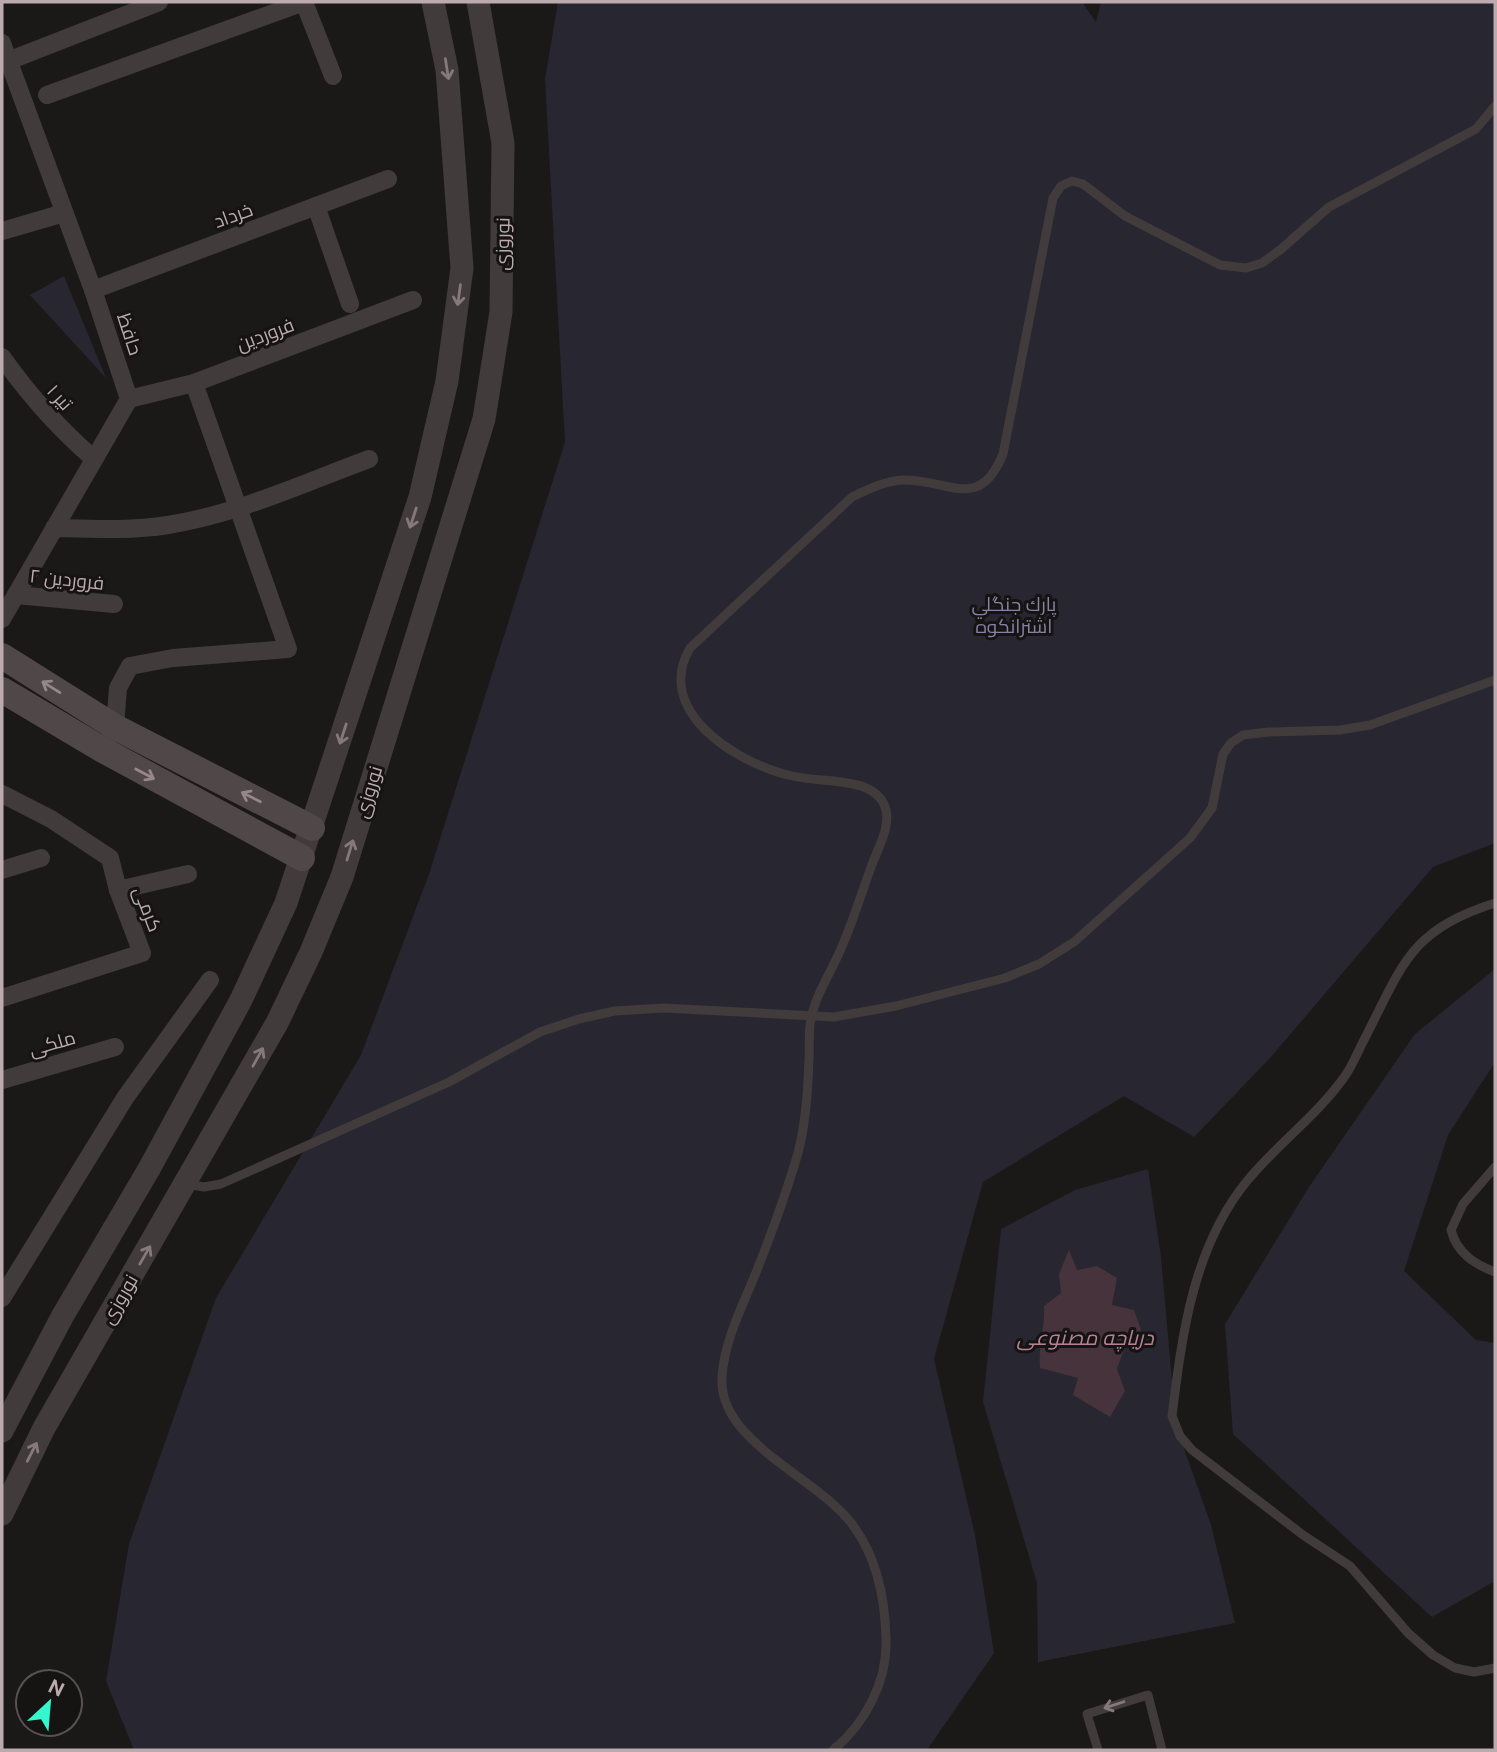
<svg xmlns="http://www.w3.org/2000/svg" width="1497" height="1752" font-family="'Public Sans',Cairo,sans-serif">
<style>
.green{fill:#282630}
.water{fill:#46333b}
.lines{fill:none;stroke-linecap:round;stroke-linejoin:round}
.service{stroke:#423b3c;stroke-width:9}
.minor{stroke:#423b3c;stroke-width:18}
.tertiary{stroke:#423b3c;stroke-width:23}
.secondary{stroke:#504748;stroke-width:26}
.oneway{stroke:#85797b}
.oneway2{stroke:#96888a}
.labels{text-anchor:middle;dominant-baseline:central;stroke-width:6;stroke-linejoin:round;paint-order:stroke}
.street-label{font-size:19px;fill:#bbabae;stroke:#161413}
.park-label{font-size:19px;fill:#8881a6;stroke:#161413}
.water-label{font-size:21px;font-style:italic;fill:#b68197;stroke:#161413}
</style>
<rect width="100%" height="100%" fill="#1b1918"/>
<g class="green">
<path d="M558 2H1082L1096 22 1101 2H1495V843L1433 867 1270 1058 1194 1137 1124 1096 983 1182 934 1359 975 1535 994 1653 927 1750H134L106 1681 129 1544 216 1298 361 1055 429 874 565 442 545 79Z"/>
<path d="M64 276 106 378 30 295Z"/>
<path d="M1495 969V1062L1448 1135 1404 1271 1476 1340 1495 1343V1581L1432 1617 1233 1434 1225 1324 1309 1187 1415 1034Z"/>
<path d="M1148 1169 1161 1257 1176 1426 1211 1525 1235 1623 1038 1662 1037 1583 983 1402 1001 1229 1075 1190Z"/>
</g>
<path class="water" d="M1069 1250 1077 1270 1097 1266 1117 1278 1112 1305 1134 1310 1141 1330 1125 1347 1117 1369 1125 1391 1110 1417 1073 1395 1078 1378 1040 1368C1038 1346 1045 1330 1044 1306L1061 1293 1059 1274Z"/>
<g class="lines">
<g class="service">
<path d="M1495 903C1410 930 1403 964 1365 1038 1358 1051 1353 1065 1345 1076 1317 1116 1277 1144 1247 1181 1193 1247 1182 1335 1172 1416L1180 1436 1192 1450 1303 1535 1350 1566 1408 1633 1433 1655 1455 1668 1474 1672 1495 1668"/>
<path d="M1495 1167 1463 1204 1451 1230C1457 1253 1474 1264 1495 1272"/>
<path d="M186 1184 204 1187 221 1184 449 1082 540 1032 579 1019 615 1011 664 1008 834 1017 896 1006 1005 978 1039 964 1074 942 1190 838 1212 808 1223 754 1231 743 1243 735 1268 732 1340 730 1370 725 1495 680"/>
<path d="M833 1750C865 1724 888 1681 886 1638 885 1598 877 1557 852 1524 816 1476 718 1442 722 1377 724 1342 742 1307 755 1275 771 1235 786 1194 798 1153 806 1123 808 1091 809 1059 810 1047 808 1031 811 1019 815 996 831 972 840 951 853 922 862 891 873 862 879 846 890 827 886 810 883 796 870 788 857 785 833 779 808 781 784 774 733 760 654 710 690 648L852 497C869 489 885 481 903 480 949 479 979 513 1003 454L1053 198 1061 186 1072 181 1083 184 1125 216 1220 265 1246 268 1262 263 1280 250 1329 207 1476 129 1495 106"/>
<path d="M1098 1750 1087 1714 1148 1695 1162 1750"/>
</g>
<g class="minor">
<path d="M304 2 333 76"/>
<path d="M2 43 93 290 129 399 2 619"/>
<path d="M8 61 159 2"/>
<path d="M47 95 304 2"/>
<path d="M316 206 350 304"/>
<path d="M2 231 64 213"/>
<path d="M93 290 388 179"/>
<path d="M2 357C29 395 59 429 94 459"/>
<path d="M129 399 194 383 413 300"/>
<path d="M54 528C92 529 131 531 168 525 237 514 304 483 369 459"/>
<path d="M16 595 114 604"/>
<path d="M111 735 115 727 118 688 130 666 173 658 288 649 194 383"/>
<path d="M2 794 51 819 110 858 118 890 142 953 2 998"/>
<path d="M2 870 41 858"/>
<path d="M118 890 188 874"/>
<path d="M2 1080 115 1047"/>
<path d="M2 1298 125 1098 210 980"/>
</g>
<g class="tertiary">
<path d="M2 1431 62 1317 149 1169 241 1000 286 903 420 497 447 381 462 268 447 70 433 2"/>
<path d="M2 1514 44 1428 277 1023 311 952 342 877 484 419 501 312 503 143 478 2"/>
</g>
<g class="secondary">
<path d="M2 656 115 727 312 828"/>
<path d="M2 690 103 750 302 858"/>
</g>
</g>
<defs><path id="oneway-shaft" d="M-6 0H5M1.5-3L5.5 0L1.5 3" fill="none" stroke-width="1.6" stroke-linecap="round" stroke-linejoin="round" transform="scale(1.75)"/></defs>
<g class="oneway">
<use href="#oneway-shaft" transform="translate(447 69) rotate(81)"/>
<use href="#oneway-shaft" transform="translate(459 295) rotate(98)"/>
<use href="#oneway-shaft" transform="translate(413 518) rotate(108)"/>
<use href="#oneway-shaft" transform="translate(343 734) rotate(108)"/>
<use href="#oneway-shaft" transform="translate(350 850) rotate(-73)"/>
<use href="#oneway-shaft" transform="translate(258 1057) rotate(-61)"/>
<use href="#oneway-shaft" transform="translate(145 1255) rotate(-60)"/>
<use href="#oneway-shaft" transform="translate(32 1452) rotate(-63)"/>
<use href="#oneway-shaft" transform="translate(1114 1705) rotate(162)"/>
</g>
<g class="oneway2">
<use href="#oneway-shaft" transform="translate(51 687) rotate(-148)"/>
<use href="#oneway-shaft" transform="translate(145 774) rotate(28)"/>
<use href="#oneway-shaft" transform="translate(251 797) rotate(-153)"/>
</g>
<g class="labels">
<g class="street-label">
<text transform="translate(233 215) rotate(-20)">خرداد</text>
<text transform="translate(502 244) rotate(-89)">نوروزی</text>
<text transform="translate(130 334) rotate(72)">حافظ</text>
<text transform="translate(265 334) rotate(-21)">فروردین</text>
<text transform="translate(60 397) rotate(48)">تیر ۱</text>
<text transform="translate(67 579) rotate(6)">فروردین ۲</text>
<text transform="translate(368 792) rotate(-73)">نوروزی</text>
<text transform="translate(148 909) rotate(69)">کرمی</text>
<text transform="translate(52 1043) rotate(-16)">ملکی</text>
<text transform="translate(119 1299) rotate(-60)">نوروزی</text>
</g>
<g class="park-label">
<text x="1014" y="604">پارك جنگلي<tspan x="1014" dy="22">اشترانكوه</tspan></text>
</g>
<g class="water-label">
<text x="1085" y="1337">دریاچه مصنوعی</text>
</g>
</g>
<rect width="1497" height="1752" fill="none" stroke="#bbabae" stroke-width="7"/>
<g transform="translate(49 1703) rotate(26)"><circle r="33" fill="#161413" stroke="#585051" stroke-width="2"/>
<path d="M0-5L12 26L0 18L-12 26Z" fill="#35f7cd"/>
<text y="-10" font-size="19" font-weight="bold" text-anchor="middle" fill="#bbabae">N</text>
</g>
</svg>
